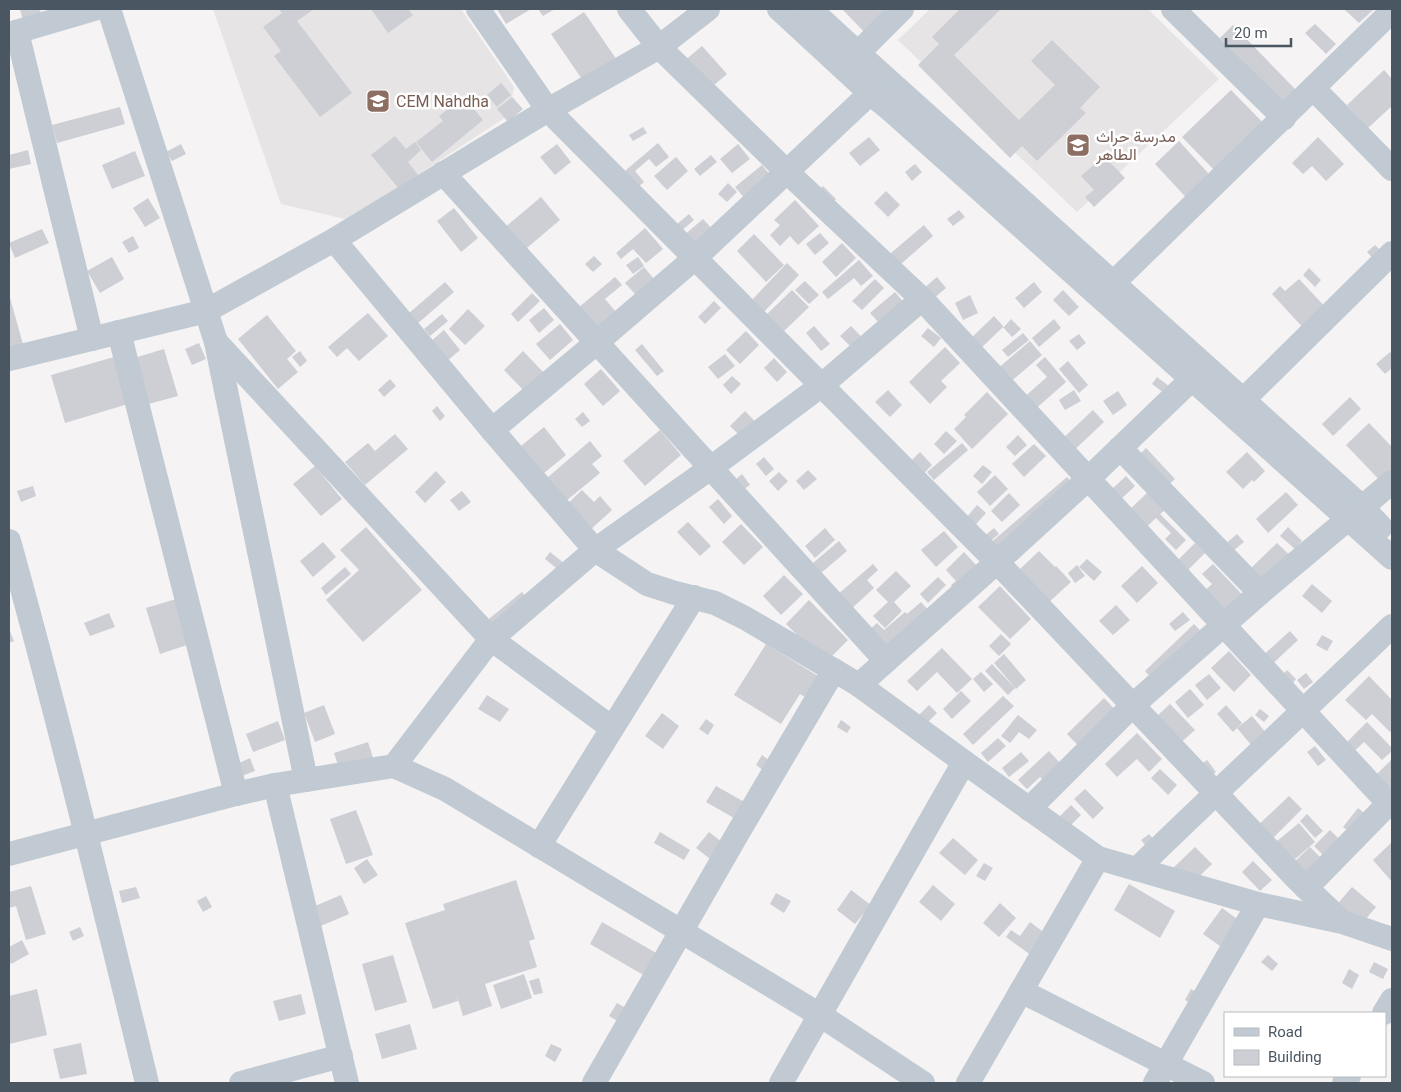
<svg xmlns="http://www.w3.org/2000/svg" width="1401" height="1092" font-family="Roboto,Vazirmatn,sans-serif">
<style>
.education{fill:#e6e4e5}
.building{fill:#cdcfd5}
.lines{fill:none;stroke-linecap:round;stroke-linejoin:round}
.minor{stroke:#c1cad2;stroke-width:24}
.labels{text-anchor:middle;dominant-baseline:central;stroke-width:5;stroke-linejoin:round;paint-order:stroke}
.education-label{font-size:16px;fill:#785e54;stroke:#fff;text-anchor:start}
</style>
<rect width="100%" height="100%" fill="#f5f3f3"/>
<g class="education">
<path d="M213 9H461L514 87 509 115 349 220 281 204Z"/>
<path d="M930 9H1148L1219 79 1077 212 898 40Z"/>
</g>
<g class="building">
<path d="M20 9H40L43 25 25 29Z"/>
<path d="M279 9H314L297 21 352 93 320 117 274 56 281 51 263 27 282 13Z"/>
<path d="M371 9H408L413 15 388 33Z"/>
<path d="M497 9H531L506 24Z"/>
<path d="M538 9H555L543 16Z"/>
<path d="M842 9H904L874 42Z"/>
<path d="M960 9H1001L954 55 1019 120 1055 85 1031 61 1052 40 1100 87 1080 108 1086 113 1037 161 1022 146 1010 158 918 65 939 44 932 37Z"/>
<path d="M1344 9H1374L1359 23Z"/>
<path d="M584 12 619 63 586 85 551 34Z"/>
<path d="M1315 24 1336 44 1326 54 1305 33Z"/>
<path d="M1233 25 1297 91 1284 104 1220 38Z"/>
<path d="M702 46 727 74 707 91 683 62Z"/>
<path d="M1384 70 1392 79V106L1368 128 1347 105Z"/>
<path d="M501 83 511 95 497 107 487 95Z"/>
<path d="M1231 90 1271 131 1222 178 1182 137Z"/>
<path d="M464 97 483 120 432 162 416 142 443 121 439 116Z"/>
<path d="M512 97 523 109 508 122 497 109Z"/>
<path d="M120 107 125 124 57 143 52 125Z"/>
<path d="M643 127 647 133 633 141 629 135Z"/>
<path d="M395 136 406 149 415 142 421 150 408 162 418 175 400 190 371 155Z"/>
<path d="M869 137 880 150 860 166 849 153Z"/>
<path d="M1318 137 1344 164 1326 181 1312 166 1303 174 1292 163Z"/>
<path d="M1179 141 1218 184 1194 206 1155 164Z"/>
<path d="M658 143 669 157 656 167 649 159 635 171 644 182 632 192 619 176Z"/>
<path d="M181 144 186 154 172 161 166 152Z"/>
<path d="M557 144 571 162 555 175 540 157Z"/>
<path d="M738 144 750 159 732 173 720 159Z"/>
<path d="M28 150 31 164 9 169V155Z"/>
<path d="M135 151 145 176 112 189 102 165Z"/>
<path d="M711 155 717 162 700 176 694 169Z"/>
<path d="M1104 156 1125 178 1094 207 1085 197 1094 190 1081 176Z"/>
<path d="M676 157 688 171 667 190 654 176Z"/>
<path d="M915 164 922 172 912 181 905 172Z"/>
<path d="M762 165 781 188 746 200 735 187Z"/>
<path d="M728 183 737 192 727 202 718 194Z"/>
<path d="M823 186 836 199 828 206 815 193Z"/>
<path d="M886 191 900 205 888 217 874 203Z"/>
<path d="M541 197 560 220 522 252 503 229Z"/>
<path d="M148 198 160 218 145 227 133 208Z"/>
<path d="M795 200 819 226 798 245 790 236 780 246 770 235 780 225 774 220Z"/>
<path d="M454 208 478 238 461 252 437 221Z"/>
<path d="M959 210 965 217 953 226 947 219Z"/>
<path d="M689 214 694 220 680 232 675 226Z"/>
<path d="M703 219 713 230 692 247 683 236Z"/>
<path d="M924 225 933 236 894 270 884 259Z"/>
<path d="M645 228 663 249 646 263 633 249 621 259 616 253Z"/>
<path d="M42 229 49 243 15 258 9 243Z"/>
<path d="M820 233 829 243 815 255 806 244Z"/>
<path d="M754 234 784 265 766 282 737 251Z"/>
<path d="M133 236 139 248 129 253 122 242Z"/>
<path d="M842 243 856 258 836 277 822 262Z"/>
<path d="M1375 245 1385 255 1377 263 1367 252Z"/>
<path d="M594 256 602 264 593 272 585 264Z"/>
<path d="M112 257 124 279 100 293 87 271Z"/>
<path d="M638 257 644 266 633 274 626 265Z"/>
<path d="M859 260 873 276 861 286 854 278 828 299 822 292Z"/>
<path d="M787 263 799 275 761 315 749 303Z"/>
<path d="M644 267 663 290 645 305 625 283Z"/>
<path d="M1309 268 1321 280 1315 287 1303 275Z"/>
<path d="M615 277 622 285 605 299 626 324 606 341 578 308Z"/>
<path d="M937 277 946 288 927 304 918 293Z"/>
<path d="M875 279 884 288 862 310 852 301Z"/>
<path d="M1299 279 1329 311 1307 332 1272 294 1280 286 1285 291Z"/>
<path d="M805 281 819 295 809 304 795 290Z"/>
<path d="M445 282 454 292 417 324 408 314Z"/>
<path d="M1034 282 1042 292 1024 308 1015 298Z"/>
<path d="M792 290 809 307 781 334 764 317Z"/>
<path d="M1063 290 1079 307 1069 316 1053 300Z"/>
<path d="M895 292 914 315 880 324 870 313Z"/>
<path d="M532 293 540 301 518 322 511 314Z"/>
<path d="M9 294 24 348 9 352Z"/>
<path d="M970 295 978 313 963 320 955 303Z"/>
<path d="M714 301 721 308 705 324 698 317Z"/>
<path d="M544 308 554 320 539 333 529 320Z"/>
<path d="M468 309 485 326 465 345 449 329Z"/>
<path d="M368 313 388 336 359 361 347 348 337 357 328 347Z"/>
<path d="M442 314 448 321 430 336 424 329Z"/>
<path d="M267 315 296 351 287 359 298 372 278 389 238 339Z"/>
<path d="M994 316 1004 327 1011 319 1021 329 1012 337 1003 327 978 351 968 341Z"/>
<path d="M1054 319 1061 328 1039 347 1032 338Z"/>
<path d="M560 324 573 340 550 360 536 344Z"/>
<path d="M814 326 830 344 821 351 806 333Z"/>
<path d="M851 326 875 351 865 361 840 336Z"/>
<path d="M928 328 941 338 934 347 921 336Z"/>
<path d="M444 330 460 350 446 362 430 342Z"/>
<path d="M746 331 759 345 740 364 726 350Z"/>
<path d="M1023 333 1029 340 1008 357 1002 350Z"/>
<path d="M1079 334 1086 343 1077 350 1069 341Z"/>
<path d="M1030 341 1042 355 1008 384 996 370Z"/>
<path d="M199 343 206 359 192 365 185 349Z"/>
<path d="M642 344 664 371 657 376 635 350Z"/>
<path d="M945 347 960 363 941 381 947 387 930 404 909 382Z"/>
<path d="M164 349 178 396 145 405 131 359Z"/>
<path d="M300 351 307 361 300 367 292 357Z"/>
<path d="M523 351 546 375 532 399 504 370Z"/>
<path d="M1390 352 1392 354V368L1385 374 1376 364Z"/>
<path d="M725 354 735 366 718 379 708 367Z"/>
<path d="M114 357 128 404 65 423 51 375Z"/>
<path d="M1045 357 1066 382 1032 412 1021 400 1047 377 1036 365Z"/>
<path d="M774 358 787 372 777 382 764 368Z"/>
<path d="M1068 361 1088 385 1079 393 1059 369Z"/>
<path d="M601 369 620 391 603 406 584 384Z"/>
<path d="M732 376 741 384 731 394 723 385Z"/>
<path d="M1157 377 1174 390 1169 397 1152 384Z"/>
<path d="M390 379 396 386 384 397 378 390Z"/>
<path d="M888 390 902 405 890 417 875 402Z"/>
<path d="M1074 390 1081 401 1065 410 1059 400Z"/>
<path d="M1118 391 1127 405 1113 415 1103 401Z"/>
<path d="M987 392 1008 414 972 449 954 429 966 417 964 415Z"/>
<path d="M1350 397 1361 409 1333 436 1322 424Z"/>
<path d="M437 406 445 416 440 421 432 411Z"/>
<path d="M1093 410 1104 422 1070 454 1059 442Z"/>
<path d="M745 411 767 434 741 437 730 426Z"/>
<path d="M583 412 590 421 582 427 575 419Z"/>
<path d="M1369 423 1392 447V487L1389 490 1346 445Z"/>
<path d="M544 427 566 455 544 473 521 446Z"/>
<path d="M660 430 681 455 645 486 623 461Z"/>
<path d="M946 431 957 441 944 454 934 444Z"/>
<path d="M395 434 408 449 365 485 345 462 368 443 375 451Z"/>
<path d="M1018 435 1027 445 1015 456 1006 447Z"/>
<path d="M590 441 602 456 592 464 600 473 566 501 547 478Z"/>
<path d="M962 443 968 450 934 480 927 472Z"/>
<path d="M1034 444 1046 456 1024 477 1012 464Z"/>
<path d="M1146 448 1175 479 1164 489 1135 459Z"/>
<path d="M920 452 932 465 920 477 908 464Z"/>
<path d="M1247 452 1265 471 1254 482 1252 480 1243 489 1226 472Z"/>
<path d="M764 457 774 469 766 476 756 464Z"/>
<path d="M983 465 992 472 982 484 973 476Z"/>
<path d="M315 466 342 499 321 516 293 484Z"/>
<path d="M808 470 817 479 804 490 796 481Z"/>
<path d="M436 471 446 482 425 503 415 492Z"/>
<path d="M779 472 788 481 778 491 769 481Z"/>
<path d="M742 474 750 485 741 491 734 481Z"/>
<path d="M995 475 1008 489 990 506 977 492Z"/>
<path d="M1126 476 1135 486 1120 500 1111 490Z"/>
<path d="M1067 477 1079 491 1000 559 988 545Z"/>
<path d="M33 486 36 496 21 502 17 491Z"/>
<path d="M582 490 594 502 600 496 612 510 589 531 565 506Z"/>
<path d="M462 491 471 502 459 511 450 500Z"/>
<path d="M1148 492 1165 510 1160 514 1186 540 1176 550 1165 539 1171 533 1156 518 1141 532 1125 514Z"/>
<path d="M1286 492 1298 505 1268 533 1256 519Z"/>
<path d="M1009 493 1020 505 1002 522 991 511Z"/>
<path d="M718 499 732 516 724 524 709 507Z"/>
<path d="M977 505 986 513 970 531 961 524Z"/>
<path d="M688 522 711 546 700 556 677 532Z"/>
<path d="M741 524 763 547 744 565 722 542Z"/>
<path d="M366 527 422 590 363 642 326 600 359 570 340 550Z"/>
<path d="M1288 527 1302 541 1295 549 1280 536Z"/>
<path d="M825 528 835 540 815 558 805 546Z"/>
<path d="M994 528 999 534 987 544 982 538Z"/>
<path d="M944 531 958 547 936 567 921 550Z"/>
<path d="M1237 534 1244 542 1228 555 1222 547Z"/>
<path d="M839 541 847 551 821 573 813 563Z"/>
<path d="M323 542 336 557 313 577 300 561Z"/>
<path d="M1195 543 1205 553 1184 574 1174 564Z"/>
<path d="M1277 543 1299 564 1270 592 1249 570Z"/>
<path d="M1039 551 1055 567 1056 566 1071 582 1049 602 1019 570Z"/>
<path d="M550 552 565 564 560 571 545 559Z"/>
<path d="M964 552 987 577 964 599 951 585 956 581 946 570Z"/>
<path d="M1087 559 1102 572 1094 581 1079 567Z"/>
<path d="M873 564 878 570 867 580 874 588 849 611 836 596Z"/>
<path d="M1213 564 1255 608 1232 629 1200 595 1212 584 1202 574Z"/>
<path d="M1077 565 1085 576 1075 583 1068 573Z"/>
<path d="M1142 566 1158 583 1137 603 1121 586Z"/>
<path d="M345 567 351 574 326 595 321 588Z"/>
<path d="M896 571 911 586 894 602 902 611 885 628 873 616 888 602 876 590Z"/>
<path d="M784 575 803 594 781 615 763 596Z"/>
<path d="M938 577 946 585 928 603 920 594Z"/>
<path d="M1312 584 1332 601 1322 613 1302 596Z"/>
<path d="M1000 586 1031 619 1010 639 978 607Z"/>
<path d="M522 592 533 606 496 636 485 622Z"/>
<path d="M176 599 190 644 160 654 146 608Z"/>
<path d="M809 600 848 640 825 663 786 624Z"/>
<path d="M921 602 941 624 895 664 867 632 877 623 884 630 905 612 907 614Z"/>
<path d="M1116 605 1130 620 1113 635 1099 621Z"/>
<path d="M1183 612 1190 620 1175 631 1169 624Z"/>
<path d="M109 613 115 627 90 636 84 623Z"/>
<path d="M1194 624 1213 644 1153 680 1145 671Z"/>
<path d="M9 629 14 641 9 643Z"/>
<path d="M1290 631 1298 640 1268 668 1260 658Z"/>
<path d="M1001 634 1011 644 999 656 989 646Z"/>
<path d="M1322 635 1333 641 1327 651 1316 645Z"/>
<path d="M766 644 821 678 808 699 800 694 781 724 734 695Z"/>
<path d="M942 648 972 679 957 693 937 672 917 691 907 681Z"/>
<path d="M1229 651 1251 675 1234 692 1211 668Z"/>
<path d="M1004 654 1026 680 1016 689 994 663Z"/>
<path d="M992 664 1015 688 1008 695 985 671Z"/>
<path d="M1287 670 1296 679 1289 688 1279 679Z"/>
<path d="M981 672 993 684 984 692 973 679Z"/>
<path d="M1306 673 1313 682 1304 689 1297 680Z"/>
<path d="M1209 674 1221 688 1207 700 1195 685Z"/>
<path d="M1369 676 1392 700V730L1390 732 1372 714 1366 720 1345 700Z"/>
<path d="M1190 689 1204 705 1188 718 1175 702Z"/>
<path d="M961 691 971 701 952 719 943 709Z"/>
<path d="M487 695 509 709 500 722 478 709Z"/>
<path d="M1003 696 1014 706 973 745 963 734Z"/>
<path d="M1104 698 1126 721 1089 757 1067 734Z"/>
<path d="M1170 704 1195 730 1178 745 1154 719Z"/>
<path d="M324 705 335 734 315 742 304 713Z"/>
<path d="M929 705 937 713 926 724 918 716Z"/>
<path d="M1226 705 1242 723 1233 732 1217 714Z"/>
<path d="M1260 709 1269 716 1264 722 1255 715Z"/>
<path d="M662 713 679 726 663 749 645 736Z"/>
<path d="M1018 715 1037 730 1029 739 1019 732 1010 743 1001 736Z"/>
<path d="M1252 716 1276 745 1262 758 1237 728Z"/>
<path d="M706 719 714 725 708 735 699 729Z"/>
<path d="M841 720 851 727 847 733 837 727Z"/>
<path d="M278 721 285 740 253 752 246 734Z"/>
<path d="M1367 722 1392 748V751L1382 760 1364 742 1350 755 1342 747Z"/>
<path d="M1137 733 1162 759 1149 772 1137 759 1117 777 1105 764Z"/>
<path d="M998 738 1006 746 988 762 981 753Z"/>
<path d="M368 742 376 767 342 777 334 753Z"/>
<path d="M1315 746 1326 760 1318 766 1307 752Z"/>
<path d="M1049 751 1071 775 1053 792 1040 777 1027 789 1018 780Z"/>
<path d="M1021 752 1029 761 1009 777 1002 768Z"/>
<path d="M762 755 774 764 768 774 756 765Z"/>
<path d="M250 758 255 771 242 776 237 764Z"/>
<path d="M1392 759V798L1373 778Z"/>
<path d="M1207 760 1216 772 1207 779 1198 767Z"/>
<path d="M1160 769 1177 785 1168 795 1151 778Z"/>
<path d="M716 786 750 805 741 822 706 802Z"/>
<path d="M1085 789 1104 808 1093 819 1074 799Z"/>
<path d="M1289 796 1302 809 1268 843 1254 829Z"/>
<path d="M1071 805 1081 815 1069 827 1059 817Z"/>
<path d="M1358 808 1375 822 1360 841 1343 827Z"/>
<path d="M356 810 373 855 346 864 330 819Z"/>
<path d="M1307 814 1323 831 1315 838 1300 821Z"/>
<path d="M1299 823 1315 842 1287 866 1271 846Z"/>
<path d="M1330 830 1354 854 1338 870 1314 846Z"/>
<path d="M660 832 690 850 684 860 654 843Z"/>
<path d="M709 832 727 846 714 862 696 848Z"/>
<path d="M1149 834 1164 852 1156 858 1141 840Z"/>
<path d="M953 838 978 860 965 875 939 853Z"/>
<path d="M1392 842V882L1373 860Z"/>
<path d="M1195 847 1212 864 1187 888 1170 871Z"/>
<path d="M1310 847 1335 872 1314 892 1290 866Z"/>
<path d="M367 859 378 875 364 884 354 868Z"/>
<path d="M1253 861 1272 880 1260 891 1242 872Z"/>
<path d="M984 863 993 868 985 881 976 876Z"/>
<path d="M516 880 535 939 529 941 537 967 485 984 492 1006 463 1016 456 993 458 1001 433 1009 405 923 445 910 443 904Z"/>
<path d="M1129 884 1175 911 1160 938 1114 910Z"/>
<path d="M933 885 955 904 941 921 919 902Z"/>
<path d="M31 886 46 934 26 940 16 906 9 908V892Z"/>
<path d="M136 887 140 898 122 903 119 891Z"/>
<path d="M1352 887 1376 907 1358 928 1334 908Z"/>
<path d="M851 890 880 912 873 922 863 914 855 924 837 910Z"/>
<path d="M776 893 791 901 784 913 770 904Z"/>
<path d="M341 895 349 914 316 928 308 909Z"/>
<path d="M206 896 212 907 203 912 197 901Z"/>
<path d="M1000 903 1016 918 999 937 983 923Z"/>
<path d="M1222 908 1248 927 1230 953 1203 934Z"/>
<path d="M602 922 665 958 652 980 590 944Z"/>
<path d="M1030 922 1050 937 1035 958 1006 937 1011 930 1020 936Z"/>
<path d="M80 927 84 936 73 941 69 932Z"/>
<path d="M22 940 29 954 11 964 9 959V947Z"/>
<path d="M393 955 407 1002 375 1011 362 964Z"/>
<path d="M1268 955 1278 964 1272 971 1261 962Z"/>
<path d="M1374 962 1388 969 1383 979 1369 972Z"/>
<path d="M1349 969 1359 975 1352 989 1342 983Z"/>
<path d="M524 974 532 998 501 1009 493 985Z"/>
<path d="M539 978 543 993 534 995 529 981Z"/>
<path d="M37 989 47 1035 9 1044V996Z"/>
<path d="M1191 989 1204 996 1198 1007 1185 1000Z"/>
<path d="M301 994 306 1014 279 1021 273 1001Z"/>
<path d="M617 1003 629 1010 621 1023 609 1016Z"/>
<path d="M410 1024 417 1049 382 1059 375 1034Z"/>
<path d="M81 1043 87 1074 60 1079 53 1049Z"/>
<path d="M551 1044 562 1049 555 1062 545 1056Z"/>
</g>
<g class="lines">
<g class="minor">
<path d="M109 9 216 342 306 780"/>
<path d="M478 9 548 110 997 562 1297 879 1341 921"/>
<path d="M629 9 659 47 786 171 922 299 1392 807"/>
<path d="M779 9 870 93 893 112 1392 558"/>
<path d="M810 9 858 53 1363 508 1381 527"/>
<path d="M1173 9 1284 118"/>
<path d="M17 32 92 339"/>
<path d="M9 34 94 9"/>
<path d="M848 63 902 9"/>
<path d="M1313 88 1392 169"/>
<path d="M443 173C590 336 739 498 886 661"/>
<path d="M334 240 492 430 595 550 647 584 675 593 715 603 745 618 859 685 964 762 1098 858 1258 904 1342 922 1392 939"/>
<path d="M1102 294 1392 11"/>
<path d="M119 332 236 794"/>
<path d="M216 342 491 639 612 728"/>
<path d="M9 359 206 311 334 240 548 110 659 47 708 9"/>
<path d="M1231 412 1392 253"/>
<path d="M492 430 596 343 695 258 881 83"/>
<path d="M1120 448 1260 593"/>
<path d="M9 541C59 721 103 902 147 1083"/>
<path d="M859 685 997 562 1089 478 1192 379"/>
<path d="M394 766 491 639 595 550 712 467 822 385 922 299"/>
<path d="M275 785 347 1083"/>
<path d="M1029 809 1132 706 1260 593 1392 482"/>
<path d="M539 846 694 597"/>
<path d="M9 854 236 794 275 785 394 766 445 789 820 1015 923 1083"/>
<path d="M1137 869C1221 787 1308 707 1392 626"/>
<path d="M1306 888 1392 800"/>
<path d="M1021 991 1203 1083"/>
<path d="M1384 1013 1392 1000"/>
<path d="M241 1083 341 1056"/>
<path d="M594 1083 739 831 834 670"/>
<path d="M781 1083 964 762"/>
<path d="M968 1083 1098 858"/>
<path d="M1155 1083 1258 904"/>
<path d="M1344 1083 1349 1076"/>
</g>
</g>
<defs>
<g id="school-square" transform="scale(1.25)"><rect x="-9" y="-9" width="18" height="18" rx="4" fill="#8d6e63" stroke="#fff"/><path d="M0-5L7-2L0 1L-7-2ZM-4 1L0 2.5L4 1V4Q0 6-4 4Z" fill="#fff"/></g>
</defs>
<g fill-rule="evenodd">
<use href="#school-square" x="378" y="101"/>
<use href="#school-square" x="1078" y="145"/>
</g>
<g class="labels">
<g class="education-label">
<text x="396" y="101">CEM Nahdha</text>
<text x="1096" y="136">مدرسة حراث<tspan x="1096" dy="18">الطاهر</tspan></text>
</g>
</g>
<rect width="1401" height="1092" fill="none" stroke="#4a5661" stroke-width="20"/>
<rect x="1224" y="1012" width="162" height="65" fill="#ffffff" stroke="#b7bbc0"/>
<rect x="1234" y="1028" width="25" height="8" fill="#c1cad2" stroke="#b7bbc0"/>
<text x="1268" y="1037" font-size="15" fill="#4a5661">Road</text>
<rect x="1234" y="1050" width="25" height="15" fill="#cdcfd5" stroke="#b7bbc0"/>
<text x="1268" y="1062" font-size="15" fill="#4a5661">Building</text>
<path d="M1226 38v8h65v-8" fill="none" stroke="#4a5661" stroke-width="2.5"/>
<text x="1234" y="38" font-size="15" fill="#4a5661" stroke="#ffffff" stroke-width="4" paint-order="stroke">20 m</text>
</svg>
